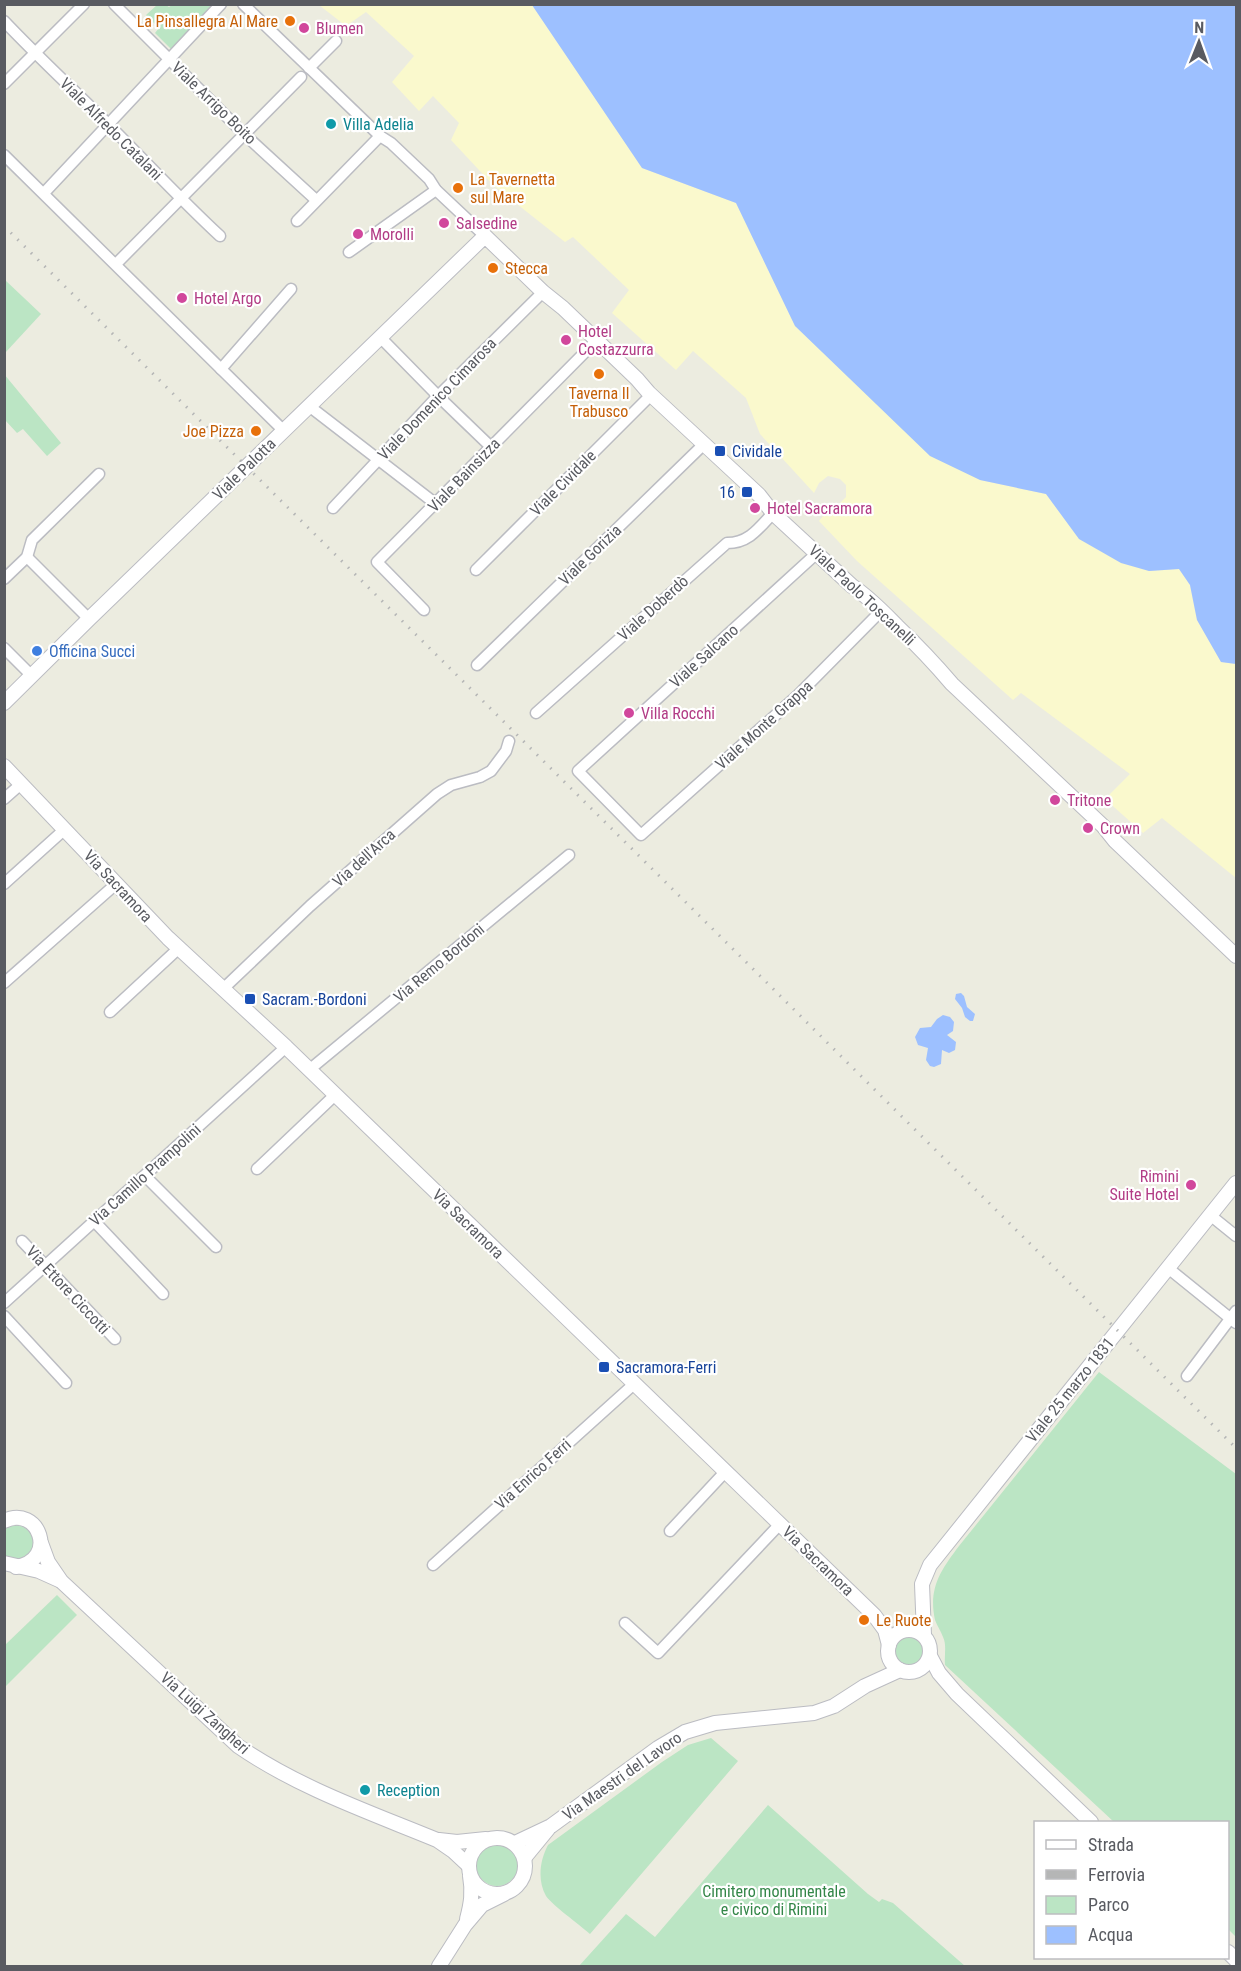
<svg xmlns="http://www.w3.org/2000/svg" width="1241" height="1971" font-family="'Roboto Condensed',sans-serif">
<style>
.green{fill:#bbe5c4}
.sand{fill:#faf9cd}
.water{fill:#9dc0ff}
.lines{fill:none;stroke-linecap:round;stroke-linejoin:round}
.minor-casing{stroke:#bbbcc2;stroke-width:13}
.tertiary-casing{stroke:#bbbcc2;stroke-width:16}
.minor{stroke:#fff;stroke-width:10}
.tertiary{stroke:#fff;stroke-width:14}
.rail{stroke:#b5b6b6;stroke-width:3;stroke-dasharray:1.5 8;stroke-linecap:butt}
.food-dot{fill:#e8710a;stroke:#fff;stroke-width:2}
.hotel-dot{fill:#d1479c;stroke:#fff;stroke-width:2}
.culture-dot{fill:#0f9aa8;stroke:#fff;stroke-width:2}
.transit-dot{fill:#1a4fb4;stroke:#fff;stroke-width:2}
.shop-dot{fill:#3f7fe0;stroke:#fff;stroke-width:2}
.labels{text-anchor:middle;dominant-baseline:central;stroke-width:4.5;stroke-linejoin:round;paint-order:stroke}
.food-label{font-size:16px;fill:#c56008;stroke:#fff;text-anchor:start}
.hotel-label{font-size:16px;fill:#b23c85;stroke:#fff;text-anchor:start}
.street-label{font-size:16px;fill:#595b61;stroke:#fff}
.culture-label{font-size:16px;fill:#0d838f;stroke:#fff;text-anchor:start}
.transit-label{font-size:16px;fill:#164399;stroke:#fff;text-anchor:start}
.shop-label{font-size:16px;fill:#366cbe;stroke:#fff;text-anchor:start}
.park-label{font-size:16px;fill:#338648;stroke:#fff}
</style>
<rect width="100%" height="100%" fill="#ecece0"/>
<g class="green">
<path d="M157 5H166L169 7 172 5H212L171 49 155 33 159 28 146 15Z"/>
<path d="M5 280 41 314 5 353H4Z"/>
<path d="M4 374 61 443 47 456 23 429 17 433 5 420Z"/>
<path d="M1099 1372 1236 1474V1937L1228 1929V1822H1114L945 1665C944 1656 947 1645 943 1637 941 1631 937 1626 935 1620 928 1588 941 1570 959 1546Z"/>
<path d="M13 1524C51 1530 31 1571 5 1556L4 1528Z"/>
<path d="M57 1595 77 1615 5 1687V1645Z"/>
<circle cx="909" cy="1651" r="14"/>
<path d="M711 1738 738 1761 590 1934C579 1924 553 1906 546 1896 537 1880 540 1860 548 1845L662 1762 688 1745Z"/>
<path d="M768 1805 868 1894 879 1902 882 1899 893 1903 965 1966H579L626 1914 655 1937Z"/>
<circle cx="497" cy="1865" r="21"/>
</g>
<path class="sand" d="M319 5H532L642 168 736 203 795 326 980 480 1046 494 1079 539 1149 571 1179 569 1190 585 1197 620 1221 662 1236 664V878L1162 818 1143 833 1105 799 1130 774 1021 693 1013 700 857 561 819 521 830 507 839 504 846 497V485L840 479 828 476 819 483 814 493 760 434 746 398 693 351 676 370 612 313 629 290 573 237 565 242 493 185 451 140 459 123 433 96 419 111 392 82 414 56 366 12 346 26Z"/>
<g class="water">
<path d="M532 5H1236V664L1221 662 1197 620 1190 585 1179 569 1149 571 1121 563 1079 539 1046 494 980 480 930 456 795 326 736 203 642 168Z"/>
<path d="M961 993 964 996 967 1007 975 1014 973 1021H970L965 1017 962 1008 955 999 956 994Z"/>
<path d="M943 1015 950 1017 954 1022 953 1031 947 1035 956 1042 955 1050 949 1053 942 1050 941 1064 934 1067 930 1066 926 1060 928 1048 918 1045 915 1037 920 1028 931 1027 937 1019Z"/>
</g>
<g class="lines">
<g class="minor-casing">
<g id="minor">
<path d="M114 4 244 134 316 200"/>
<path d="M243 4 380 136 391 143 429 179 436 190 485 236"/>
<path d="M4 21C38 57 74 90 109 125 146 162 181 200 220 236"/>
<path d="M309 68 336 41"/>
<path d="M4 84 84 4"/>
<path d="M4 155 284 431"/>
<path d="M44 193 221 4"/>
<path d="M297 221 380 136"/>
<path d="M349 252 436 190"/>
<path d="M116 264 301 77"/>
<path d="M380 337 438 396 491 447"/>
<path d="M221 369 291 289"/>
<path d="M309 406 436 504"/>
<path d="M333 508 438 396 543 292"/>
<path d="M817 553 578 771 641 835 798 695 881 611"/>
<path d="M27 557 89 619"/>
<path d="M476 570 651 395"/>
<path d="M4 579 27 557 32 540 99 474"/>
<path d="M424 610 377 562 597 340"/>
<path d="M4 648 32 676"/>
<path d="M477 665 703 445"/>
<path d="M536 713 727 543C749 543 759 528 773 513"/>
<path d="M4 799 21 784"/>
<path d="M4 884 65 829"/>
<path d="M4 983 116 884"/>
<path d="M224 988 310 906 437 794 451 785 480 777 491 771 506 751 509 741"/>
<path d="M110 1012 179 948"/>
<path d="M309 1070 569 855"/>
<path d="M257 1169 335 1095"/>
<path d="M145 1176 216 1247"/>
<path d="M1210 1215 1236 1236"/>
<path d="M95 1222 163 1294"/>
<path d="M22 1241 115 1339"/>
<path d="M1168 1268 1236 1323"/>
<path d="M4 1303 286 1047"/>
<path d="M4 1316 66 1383"/>
<path d="M1187 1376 1236 1311"/>
<path d="M670 1531 725 1472"/>
<path d="M433 1565 634 1384"/>
<path d="M625 1623 658 1653 780 1524"/>
</g>
</g>
<g class="tertiary-casing">
<g id="tertiary">
<path d="M4 703 89 619 485 236 543 292 563 308 637 379 649 393 759 495 773 513 852 586C869 597 883 612 897 626 917 645 935 664 952 684L1103 826 1115 841 1236 956"/>
<path d="M4 766 168 938 286 1047 874 1615 885 1630 889 1645"/>
<path d="M4 1521C39 1504 59 1560 16 1567"/>
<path d="M41 1543 48 1562 61 1581 238 1746C299 1788 369 1812 437 1840L453 1851 468 1865"/>
<path d="M4 1563 39 1571 59 1580"/>
<circle cx="909" cy="1651" r="21"/>
<path d="M924 1635 922 1584 930 1565 1236 1183"/>
<path d="M930 1656 939 1673 957 1694 1091 1822"/>
<circle cx="497" cy="1866" r="28"/>
<path d="M439 1840 457 1842 486 1839"/>
<path d="M515 1843 551 1826 658 1748 685 1732 715 1723 814 1713 834 1706 865 1686 900 1670"/>
<path d="M525 1857 548 1829"/>
<path d="M467 1919C471 1904 473 1892 470 1876"/>
<path d="M1228 1952 1236 1960"/>
<path d="M439 1966 465 1925 482 1905 504 1894"/>
</g>
</g>
<use href="#minor" class="minor"/>
<use href="#tertiary" class="tertiary"/>
<path class="rail" d="M4 226 1236 1448"/>
</g>
<g class="food-dot">
<circle cx="290" cy="21" r="6"/>
<circle cx="458" cy="188" r="6"/>
<circle cx="493" cy="268" r="6"/>
<circle cx="599" cy="374" r="6"/>
<circle cx="256" cy="431" r="6"/>
<circle cx="864" cy="1620" r="6"/>
</g>
<g class="hotel-dot">
<circle cx="304" cy="28" r="6"/>
<circle cx="444" cy="223" r="6"/>
<circle cx="358" cy="234" r="6"/>
<circle cx="182" cy="298" r="6"/>
<circle cx="566" cy="340" r="6"/>
<circle cx="755" cy="508" r="6"/>
<circle cx="629" cy="713" r="6"/>
<circle cx="1055" cy="800" r="6"/>
<circle cx="1088" cy="828" r="6"/>
<circle cx="1191" cy="1185" r="6"/>
</g>
<g class="culture-dot">
<circle cx="331" cy="124" r="6"/>
<circle cx="365" cy="1790" r="6"/>
</g>
<g class="transit-dot">
<rect x="714" y="445" width="12" height="12" rx="3"/>
<rect x="741" y="486" width="12" height="12" rx="3"/>
<rect x="244" y="993" width="12" height="12" rx="3"/>
<rect x="598" y="1361" width="12" height="12" rx="3"/>
</g>
<circle class="shop-dot" cx="37" cy="651" r="6"/>
<g class="labels">
<g class="food-label">
<text x="278" y="21" text-anchor="end">La Pinsallegra Al Mare</text>
<text x="470" y="179">La Tavernetta<tspan x="470" dy="18">sul Mare</tspan></text>
<text x="505" y="268">Stecca</text>
<text x="599" y="393" text-anchor="middle">Taverna Il<tspan x="599" dy="18">Trabusco</tspan></text>
<text x="244" y="431" text-anchor="end">Joe Pizza</text>
<text x="876" y="1620">Le Ruote</text>
</g>
<g class="hotel-label">
<text x="316" y="28">Blumen</text>
<text x="456" y="223">Salsedine</text>
<text x="370" y="234">Morolli</text>
<text x="194" y="298">Hotel Argo</text>
<text x="578" y="331">Hotel<tspan x="578" dy="18">Costazzurra</tspan></text>
<text x="767" y="508">Hotel Sacramora</text>
<text x="641" y="713">Villa Rocchi</text>
<text x="1067" y="800">Tritone</text>
<text x="1100" y="828">Crown</text>
<text x="1179" y="1176" text-anchor="end">Rimini<tspan x="1179" dy="18">Suite Hotel</tspan></text>
</g>
<g class="street-label">
<text transform="translate(214 103) rotate(44)">Viale Arrigo Boito</text>
<text transform="translate(111 129) rotate(45)">Viale Alfredo Catalani</text>
<text transform="translate(437 399) rotate(-46)">Viale Domenico Cimarosa</text>
<text transform="translate(244 469) rotate(-44)">Viale Palotta</text>
<text transform="translate(464 475) rotate(-46)">Viale Bainsizza</text>
<text transform="translate(563 483) rotate(-45)">Viale Cividale</text>
<text transform="translate(590 555) rotate(-44)">Viale Gorizia</text>
<text transform="translate(862 595) rotate(43)">Viale Paolo Toscanelli</text>
<text transform="translate(653 608) rotate(-42)">Viale Doberdò</text>
<text transform="translate(704 656) rotate(-42)">Viale Salcano</text>
<text transform="translate(764 725) rotate(-42)">Viale Monte Grappa</text>
<text transform="translate(364 858) rotate(-42)">Via dell'Arca</text>
<text transform="translate(118 886) rotate(47)">Via Sacramora</text>
<text transform="translate(439 963) rotate(-40)">Via Remo Bordoni</text>
<text transform="translate(145 1175) rotate(-42)">Via Camillo Prampolini</text>
<text transform="translate(468 1224) rotate(44)">Via Sacramora</text>
<text transform="translate(68 1290) rotate(47)">Via Ettore Ciccotti</text>
<text transform="translate(1070 1390) rotate(-51)">Viale 25 marzo 1831</text>
<text transform="translate(533 1474) rotate(-42)">Via Enrico Ferri</text>
<text transform="translate(818 1561) rotate(44)">Via Sacramora</text>
<text transform="translate(205 1713) rotate(42)">Via Luigi Zangheri</text>
<text transform="translate(622 1776) rotate(-35)">Via Maestri del Lavoro</text>
</g>
<g class="culture-label">
<text x="343" y="124">Villa Adelia</text>
<text x="377" y="1790">Reception</text>
</g>
<g class="transit-label">
<text x="732" y="451">Cividale</text>
<text x="735" y="492" text-anchor="end">16</text>
<text x="262" y="999">Sacram.-Bordoni</text>
<text x="616" y="1367">Sacramora-Ferri</text>
</g>
<g class="shop-label">
<text x="49" y="651">Officina Succi</text>
</g>
<g class="park-label">
<text x="774" y="1891">Cimitero monumentale<tspan x="774" dy="18">e civico di Rimini</tspan></text>
</g>
</g>
<rect width="1241" height="1971" fill="none" stroke="#595b61" stroke-width="12"/>
<rect x="1034" y="1821" width="195" height="138" fill="#ffffff" stroke="#bdbdc0" stroke-width="1.5"/>
<rect x="1046" y="1840" width="30" height="9" fill="#ffffff" stroke="#bdbdc0" stroke-width="1.5"/>
<text x="1088" y="1851" font-size="18" fill="#595b61">Strada</text>
<rect x="1046" y="1870" width="30" height="9" fill="#b5b6b6" stroke="#bdbdc0" stroke-width="1.5"/>
<text x="1088" y="1881" font-size="18" fill="#595b61">Ferrovia</text>
<rect x="1046" y="1896" width="30" height="18" fill="#bbe5c4" stroke="#bdbdc0" stroke-width="1.5"/>
<text x="1088" y="1911" font-size="18" fill="#595b61">Parco</text>
<rect x="1046" y="1926" width="30" height="18" fill="#9dc0ff" stroke="#bdbdc0" stroke-width="1.5"/>
<text x="1088" y="1941" font-size="18" fill="#595b61">Acqua</text>
<g transform="translate(1199 42) rotate(1)" stroke="#ffffff" stroke-width="4.5" paint-order="stroke">
<path d="M0-4.5L10 22L0 15L-10 22Z" fill="#595b61"/>
<text y="-9" font-size="16" font-weight="bold" text-anchor="middle" fill="#595b61">N</text>
</g>
</svg>
